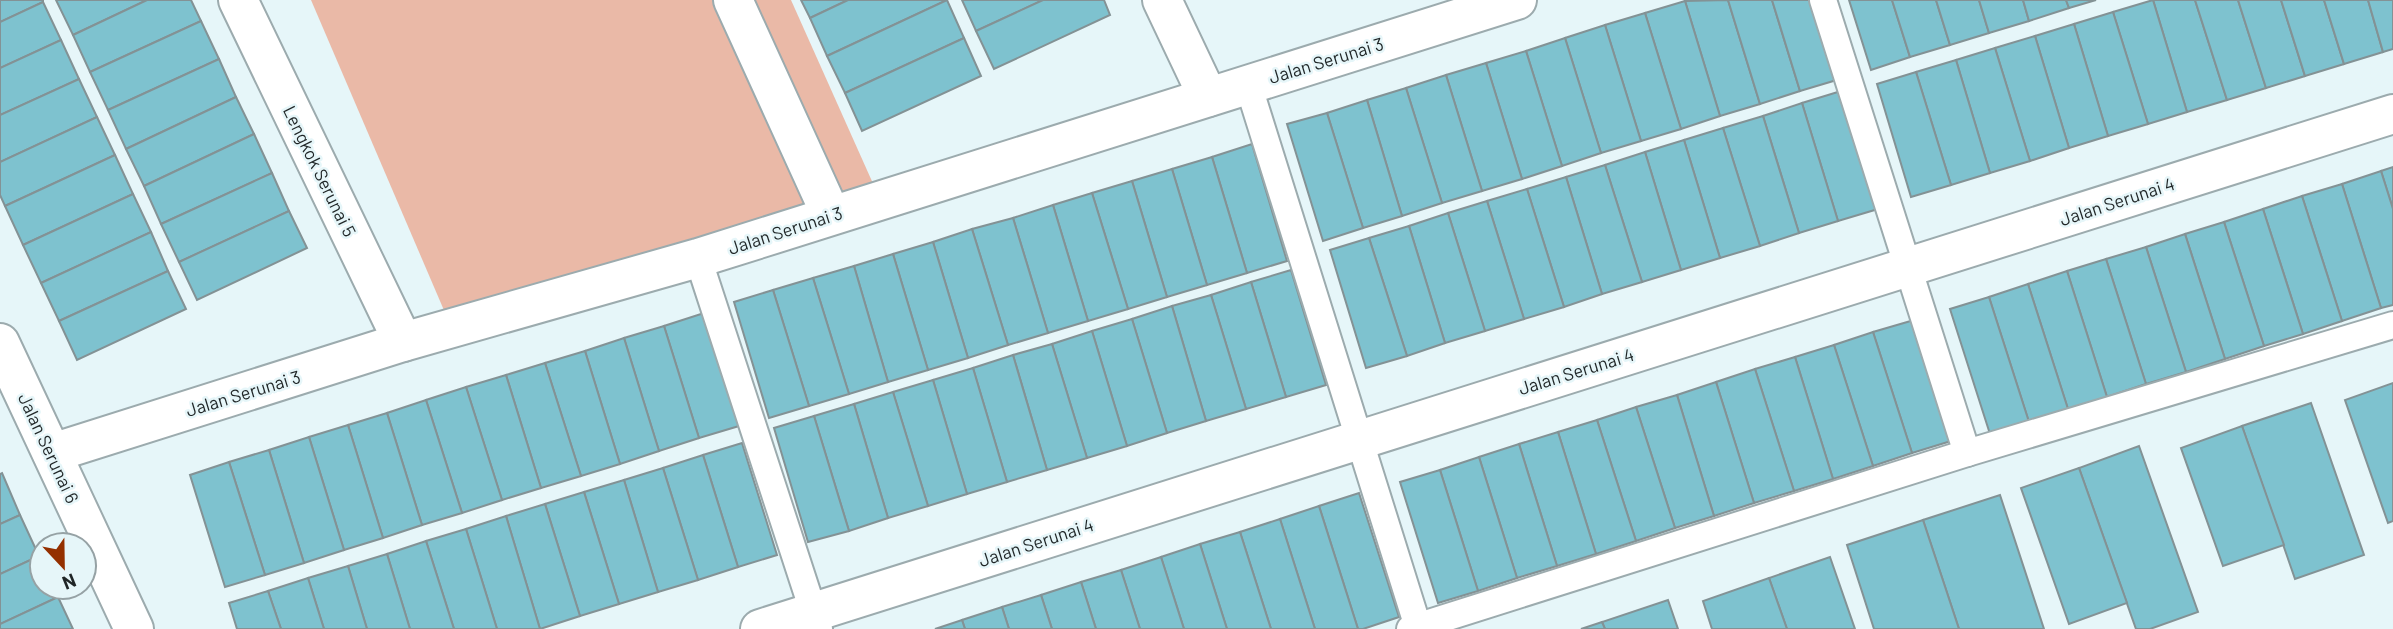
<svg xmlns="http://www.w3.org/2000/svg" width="2393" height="629" font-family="Barlow,sans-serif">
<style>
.green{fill:#eab9a7}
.building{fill:#7ec2cf;stroke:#839295;stroke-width:2}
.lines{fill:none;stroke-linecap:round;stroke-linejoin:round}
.lane-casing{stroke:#9cabae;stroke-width:30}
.street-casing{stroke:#9cabae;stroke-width:42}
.lane{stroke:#fff;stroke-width:26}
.street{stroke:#fff;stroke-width:38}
.labels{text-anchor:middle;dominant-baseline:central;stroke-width:5;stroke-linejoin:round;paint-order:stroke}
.street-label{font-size:18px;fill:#1f2526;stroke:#e6f6f9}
</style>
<rect width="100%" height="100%" fill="#e6f6f9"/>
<path class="green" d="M311 0H791L875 188 446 315Z"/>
<g class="building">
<path d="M0 0H43V2L0 22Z"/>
<path d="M56 0H147L73 35Z"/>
<path d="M147 0H191L201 21 90 72 73 35Z"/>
<path d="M801 0H848L810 18Z"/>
<path d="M848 0H947L827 56 810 18Z"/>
<path d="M947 0 964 38 845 93 827 56Z"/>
<path d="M962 0H1043L976 31Z"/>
<path d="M1043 0H1104L1110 15 994 69 976 31Z"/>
<path d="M1728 0 1760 104 1720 116 1685 1Z"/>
<path d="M1728 0H1772L1800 91 1760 104Z"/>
<path d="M1772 0H1815L1840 79 1800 91Z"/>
<path d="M1849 0H1892L1910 57 1871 70Z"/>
<path d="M1892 0H1936L1950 45 1910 57Z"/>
<path d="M1936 0H1979L1989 33 1950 45Z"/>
<path d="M1979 0H2023L2029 21 1989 33Z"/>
<path d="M2023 0H2066L2069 8 2029 21Z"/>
<path d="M2066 0H2096L2069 8Z"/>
<path d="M2153 0H2195L2227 100 2187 112Z"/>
<path d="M2153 0 2187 112 2148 124 2113 12Z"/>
<path d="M2195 0H2238L2266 88 2227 100Z"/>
<path d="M2238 0H2281L2305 76 2266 88Z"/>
<path d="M2281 0H2324L2344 64 2305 76Z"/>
<path d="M2324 0H2368L2383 52 2344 64Z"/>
<path d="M2368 0H2393V49L2383 52Z"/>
<path d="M1685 1 1720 116 1681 129 1645 13Z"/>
<path d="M43 2 61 40 0 68V22Z"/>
<path d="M2113 12 2148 124 2108 136 2074 24Z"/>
<path d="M1645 13 1681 129 1641 141 1605 25Z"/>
<path d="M201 21 219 59 108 110 90 72Z"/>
<path d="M2074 24 2108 136 2069 148 2035 36Z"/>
<path d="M1605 25 1641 141 1601 153 1565 38Z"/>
<path d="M2035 36 2069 148 2030 161 1995 48Z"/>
<path d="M964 38 981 76 862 131 845 93Z"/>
<path d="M1565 38 1601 153 1562 166 1526 51Z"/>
<path d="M61 40 79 79 0 115V68Z"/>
<path d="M1995 48 2030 161 1990 173 1956 60Z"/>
<path d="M1526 51 1562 166 1522 179 1486 63Z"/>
<path d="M219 59 236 97 126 149 108 110Z"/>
<path d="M1956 60 1990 173 1951 185 1916 72Z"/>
<path d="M1486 63 1522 179 1482 191 1446 75Z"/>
<path d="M1916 72 1951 185 1911 197 1877 84Z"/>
<path d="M1446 75 1482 191 1442 203 1406 88Z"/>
<path d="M79 79 97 117 0 162V115Z"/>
<path d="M1406 88 1442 203 1402 216 1367 100Z"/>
<path d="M1841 91 1878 209 1838 221 1802 103Z"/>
<path d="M236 97 254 134 144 186 126 149Z"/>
<path d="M1367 100 1402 216 1363 228 1327 113Z"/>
<path d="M1802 103 1838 221 1799 233 1763 116Z"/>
<path d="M1327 113 1363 228 1323 241 1287 124Z"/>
<path d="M1763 116 1799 233 1760 246 1723 128Z"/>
<path d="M97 117 115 155 5 206 0 195V162Z"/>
<path d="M1723 128 1760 246 1720 258 1684 140Z"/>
<path d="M254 134 272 173 161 224 144 186Z"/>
<path d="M1684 140 1720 258 1681 270 1645 152Z"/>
<path d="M1252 144 1287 261 1247 273 1212 157Z"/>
<path d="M1645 152 1681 270 1642 282 1605 165Z"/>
<path d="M115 155 133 194 23 245 5 206Z"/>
<path d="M1212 157 1247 273 1207 285 1172 169Z"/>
<path d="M1605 165 1642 282 1602 294 1566 177Z"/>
<path d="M2393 167V209L2381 171Z"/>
<path d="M1172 169 1207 285 1167 297 1132 181Z"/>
<path d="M2381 171 2393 209V305L2381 308 2342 184Z"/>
<path d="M272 173 289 211 179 262 161 224Z"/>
<path d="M1566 177 1602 294 1564 307 1527 189Z"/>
<path d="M1132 181 1167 297 1128 309 1092 193Z"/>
<path d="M2342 184 2381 308 2342 321 2302 196Z"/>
<path d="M1527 189 1564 307 1524 319 1487 201Z"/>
<path d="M1092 193 1128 309 1088 321 1053 205Z"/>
<path d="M133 194 151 232 41 283 23 245Z"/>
<path d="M2302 196 2342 321 2303 334 2263 209Z"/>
<path d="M1487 201 1524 319 1485 331 1448 213Z"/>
<path d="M1053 205 1088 321 1048 333 1013 218Z"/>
<path d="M2263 209 2303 334 2264 346 2224 222Z"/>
<path d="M289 211 307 248 197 300 179 262Z"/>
<path d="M1448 213 1485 331 1445 343 1409 226Z"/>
<path d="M1013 218 1048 333 1008 345 972 229Z"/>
<path d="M2224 222 2264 346 2225 359 2185 234Z"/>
<path d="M1409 226 1445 343 1407 356 1369 238Z"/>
<path d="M972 229 1008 345 968 358 933 242Z"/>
<path d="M151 232 168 271 59 321 41 283Z"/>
<path d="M2185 234 2225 359 2186 372 2146 247Z"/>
<path d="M1369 238 1407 356 1366 368 1330 250Z"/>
<path d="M933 242 968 358 928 370 893 254Z"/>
<path d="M2146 247 2186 372 2146 384 2106 259Z"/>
<path d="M893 254 928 370 888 382 854 266Z"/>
<path d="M2106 259 2146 384 2107 397 2067 271Z"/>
<path d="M854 266 888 382 849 394 813 278Z"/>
<path d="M1291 270 1326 385 1286 397 1251 282Z"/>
<path d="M168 271 186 309 77 360 59 321Z"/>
<path d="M2067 271 2107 397 2068 409 2028 284Z"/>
<path d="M813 278 849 394 809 406 773 290Z"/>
<path d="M1251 282 1286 397 1246 409 1211 295Z"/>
<path d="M2028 284 2068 409 2029 422 1989 297Z"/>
<path d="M773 290 809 406 769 418 734 302Z"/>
<path d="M1211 295 1246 409 1206 421 1172 306Z"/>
<path d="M1989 297 2029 422 1990 434 1950 309Z"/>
<path d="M1172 306 1206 421 1167 433 1132 319Z"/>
<path d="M704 313 739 426 699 438 664 326Z"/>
<path d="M1132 319 1167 433 1127 446 1092 331Z"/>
<path d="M1914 320 1951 441 1912 453 1873 332Z"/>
<path d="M664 326 699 438 659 451 624 338Z"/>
<path d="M1092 331 1127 446 1087 458 1052 344Z"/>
<path d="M1873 332 1912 453 1873 466 1834 345Z"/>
<path d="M624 338 659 451 620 464 585 351Z"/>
<path d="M1052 344 1087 458 1047 470 1013 355Z"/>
<path d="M1834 345 1873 466 1833 479 1795 357Z"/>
<path d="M585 351 620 464 581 476 545 363Z"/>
<path d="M1013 355 1047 470 1007 482 973 368Z"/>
<path d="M1795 357 1833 479 1794 491 1755 369Z"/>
<path d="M545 363 581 476 541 488 506 375Z"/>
<path d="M973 368 1007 482 967 494 933 380Z"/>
<path d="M1755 369 1794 491 1754 503 1716 382Z"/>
<path d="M506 375 541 488 502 500 466 387Z"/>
<path d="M933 380 967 494 928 506 893 392Z"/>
<path d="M1716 382 1754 503 1714 516 1677 395Z"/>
<path d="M2393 383V521L2388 523 2345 400Z"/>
<path d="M466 387 502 500 462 513 426 400Z"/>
<path d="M893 392 928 506 888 518 854 404Z"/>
<path d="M1677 395 1714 516 1675 528 1636 407Z"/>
<path d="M426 400 462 513 422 525 387 413Z"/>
<path d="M2311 403 2364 555 2295 579 2242 426Z"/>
<path d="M854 404 888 518 849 531 814 416Z"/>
<path d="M1636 407 1675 528 1636 541 1597 420Z"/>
<path d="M387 413 422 525 383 538 348 425Z"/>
<path d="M814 416 849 531 808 542 774 428Z"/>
<path d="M1597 420 1636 541 1596 554 1558 432Z"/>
<path d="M348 425 383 538 344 550 309 437Z"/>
<path d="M2242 426 2284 545 2223 566 2181 448Z"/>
<path d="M1558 432 1596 554 1557 566 1519 444Z"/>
<path d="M309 437 344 550 304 563 269 450Z"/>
<path d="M742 443 777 555 738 567 703 455Z"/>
<path d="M1519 444 1557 566 1517 578 1479 457Z"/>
<path d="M2139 446 2198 612 2150 629H2136L2079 468Z"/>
<path d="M269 450 304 563 265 575 229 462Z"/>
<path d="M703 455 738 567 698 580 663 468Z"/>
<path d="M1479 457 1517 578 1478 591 1440 470Z"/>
<path d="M229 462 265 575 225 587 190 475Z"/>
<path d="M663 468 698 580 658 592 624 480Z"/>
<path d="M2079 468 2127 603 2069 624 2021 488Z"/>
<path d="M1440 470 1478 591 1438 603 1400 482Z"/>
<path d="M2 473 20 515 0 524V474Z"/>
<path d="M624 480 658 592 619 604 584 492Z"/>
<path d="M584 492 619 604 580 616 545 504Z"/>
<path d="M1359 493 1399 617 1363 629H1358L1319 506Z"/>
<path d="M2000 495 2044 629H1959L1923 520Z"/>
<path d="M545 504 580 616 540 629 506 516Z"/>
<path d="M1319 506 1358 629H1315L1280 519Z"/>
<path d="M20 515 39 556 0 574V524Z"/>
<path d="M506 516 540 629H497L466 529Z"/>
<path d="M1280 519 1315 629H1271L1240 532Z"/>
<path d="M1923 520 1959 629H1874L1847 545Z"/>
<path d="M466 529 497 629H454L426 541Z"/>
<path d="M1240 532 1271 629H1227L1200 544Z"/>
<path d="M426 541 454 629H410L387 554Z"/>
<path d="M1200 544 1227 629H1184L1161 557Z"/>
<path d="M387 554 410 629H367L348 566Z"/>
<path d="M39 556 42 562V587H54L58 597 0 624V574Z"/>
<path d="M1161 557 1184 629H1140L1121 570Z"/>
<path d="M1830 557 1855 629H1787L1769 578Z"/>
<path d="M348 566 367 629H324L308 578Z"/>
<path d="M1121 570 1140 629H1096L1081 582Z"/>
<path d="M308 578 324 629H281L268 591Z"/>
<path d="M1769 578 1787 629H1712L1703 601Z"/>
<path d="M1081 582 1096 629H1052L1041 595Z"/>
<path d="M268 591 281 629H237L229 603Z"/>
<path d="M1041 595 1052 629H1009L1002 607Z"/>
<path d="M58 597 73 629H0V624Z"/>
<path d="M1668 600 1678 629H1605L1602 622Z"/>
<path d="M1002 607 1009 629H965L962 620Z"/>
<path d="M962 620 965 629H935Z"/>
<path d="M1602 622 1605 629H1581Z"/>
</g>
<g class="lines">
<g class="lane-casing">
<g id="lane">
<path d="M1823 0 1967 453"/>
<path d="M1248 84 1418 627"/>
<path d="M698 258 819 629"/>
<path d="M1410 629 1967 453 2393 325"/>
</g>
</g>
<g class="street-casing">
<g id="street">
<path d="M238 0 403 342"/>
<path d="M733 0 831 215"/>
<path d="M1162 0 1208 97"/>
<path d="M0 343 134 629"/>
<path d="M52 453 403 342 698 258 1517 0"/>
<path d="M760 629 2393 114"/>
</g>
</g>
<use href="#lane" class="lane"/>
<use href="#street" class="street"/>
</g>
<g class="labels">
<g class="street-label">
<text transform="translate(1326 60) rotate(-17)">Jalan Serunai 3</text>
<text transform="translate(320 171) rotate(64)">Lengkok Serunai 5</text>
<text transform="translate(2117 201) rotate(-18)">Jalan Serunai 4</text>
<text transform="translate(785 230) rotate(-18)">Jalan Serunai 3</text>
<text transform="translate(1576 371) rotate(-17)">Jalan Serunai 4</text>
<text transform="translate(243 393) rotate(-17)">Jalan Serunai 3</text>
<text transform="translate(49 448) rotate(65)">Jalan Serunai 6</text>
<text transform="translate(1036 542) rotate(-18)">Jalan Serunai 4</text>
</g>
</g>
<g transform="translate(63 566) rotate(158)"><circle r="33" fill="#e6f6f9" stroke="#96a2a5" stroke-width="2"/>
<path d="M0-5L12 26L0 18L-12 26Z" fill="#943000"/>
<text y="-10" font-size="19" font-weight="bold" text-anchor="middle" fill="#1f2526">N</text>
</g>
</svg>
